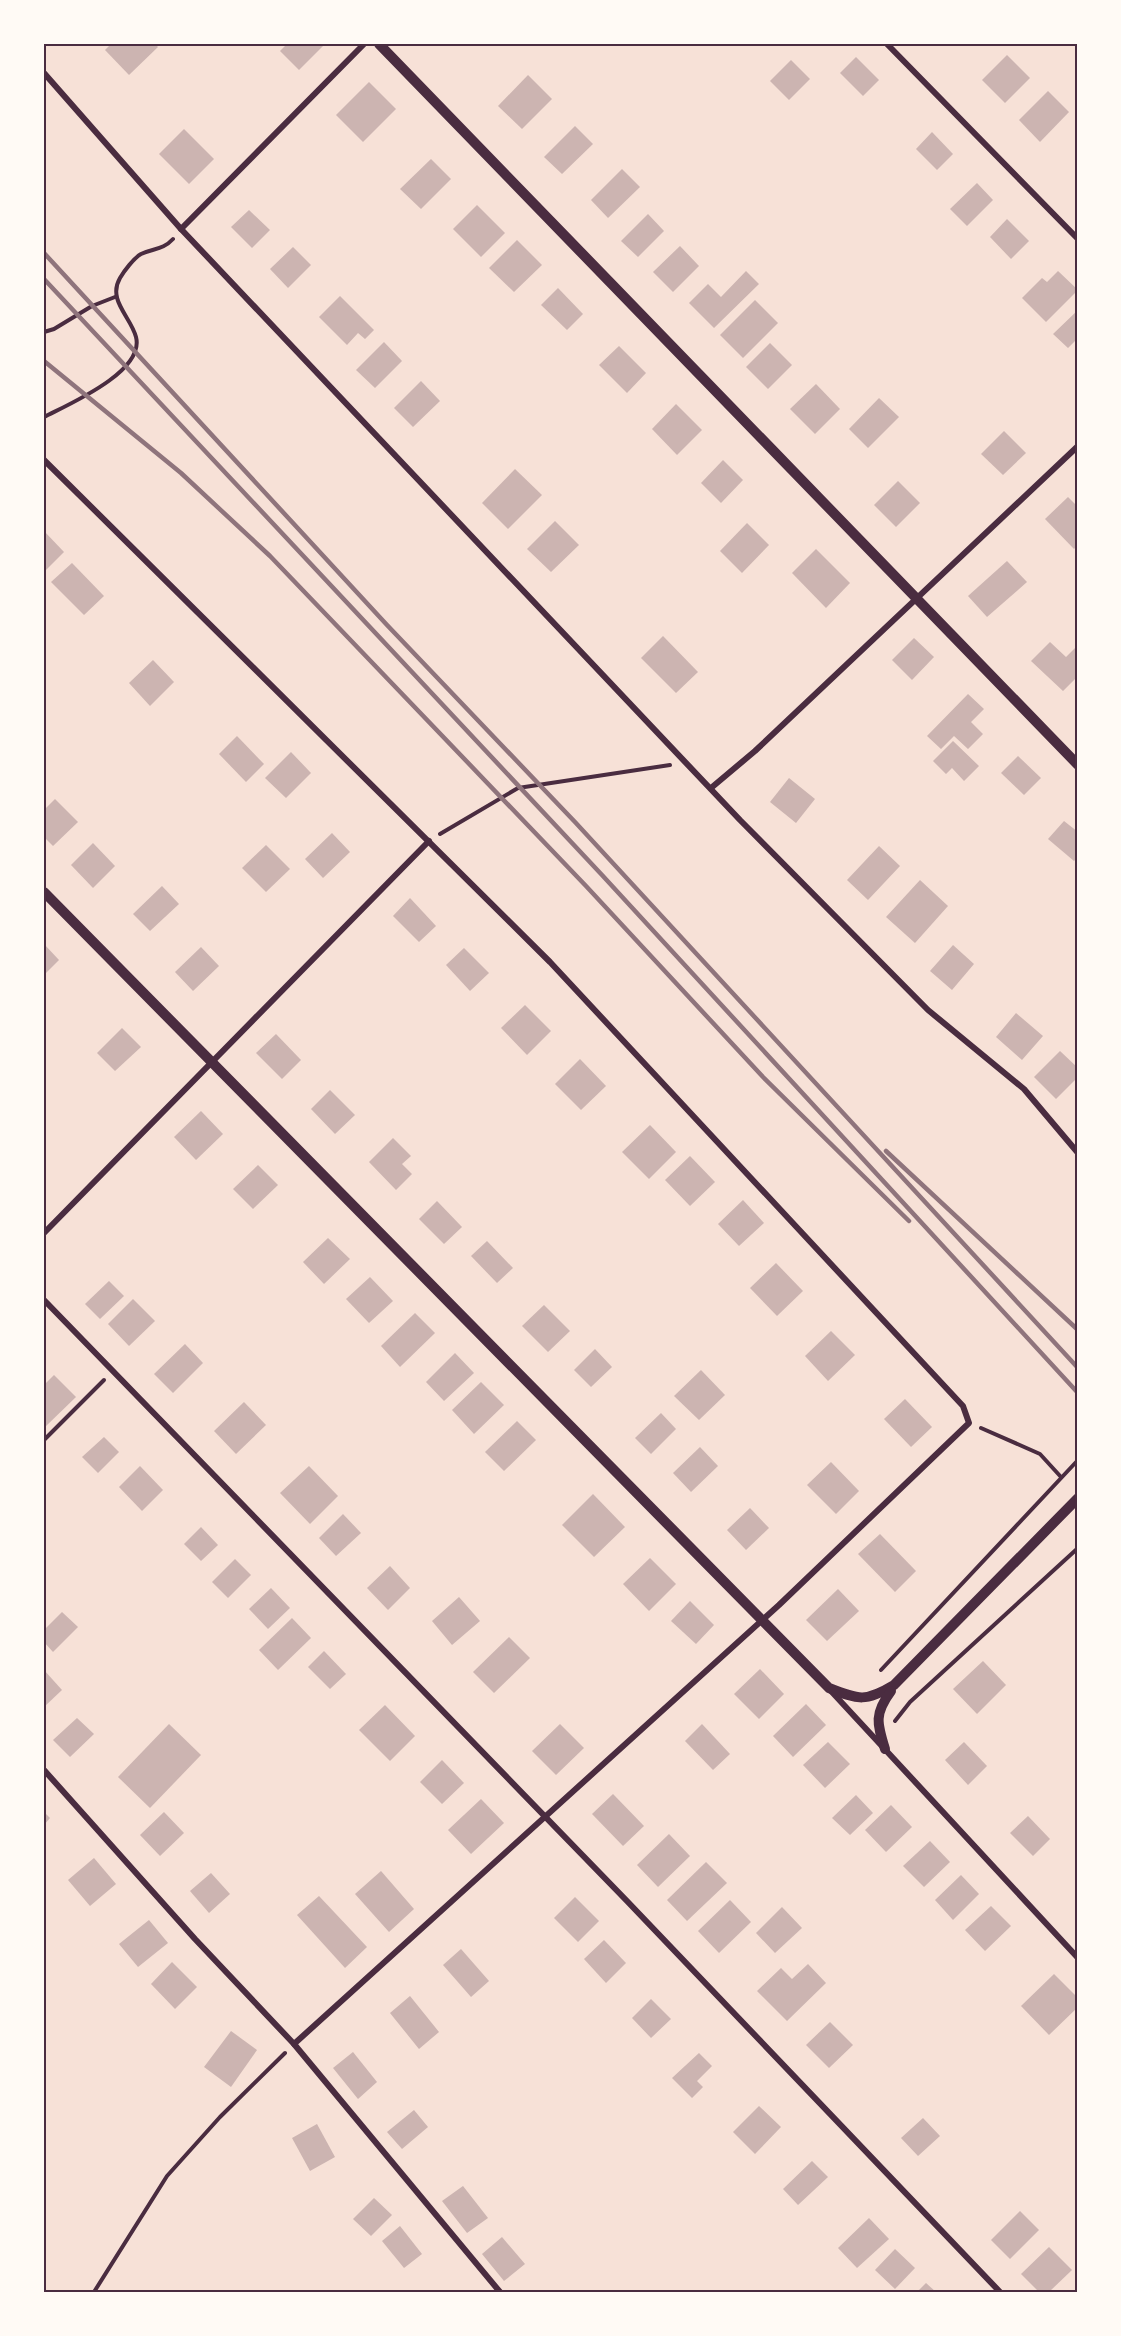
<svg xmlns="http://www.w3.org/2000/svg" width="1121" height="2336" font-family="'Playfair Display',serif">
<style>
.building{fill:#ccb4b1}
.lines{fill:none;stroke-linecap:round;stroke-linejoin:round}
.path{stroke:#4a2c40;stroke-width:4}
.minor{stroke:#4a2c40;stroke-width:6}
.tertiary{stroke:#4a2c40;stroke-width:10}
.rail{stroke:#8f747c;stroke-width:4.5}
.neatline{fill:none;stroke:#4a2c40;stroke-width:2}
</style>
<rect width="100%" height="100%" fill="#f7e1d7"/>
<g class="building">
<path d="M111 44H155L158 47 129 75 105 50Z"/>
<path d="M287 44H325L299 70 280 51Z"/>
<path d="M1007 55 1030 78 1005 103 982 80Z"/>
<path d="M856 57 879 80 863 96 840 73Z"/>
<path d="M791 60 810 79 789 100 770 81Z"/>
<path d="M528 75 552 99 522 129 498 106Z"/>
<path d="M369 82 396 109 363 142 336 115Z"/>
<path d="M1048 91 1069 112 1040 142 1019 120Z"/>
<path d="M575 126 593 144 562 174 544 157Z"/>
<path d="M184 129 214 159 189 184 159 154Z"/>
<path d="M932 132 953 154 937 170 916 149Z"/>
<path d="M431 159 451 179 421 209 400 189Z"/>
<path d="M622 169 640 187 608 218 591 200Z"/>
<path d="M977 183 993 200 967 226 950 209Z"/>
<path d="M477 205 505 233 481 257 453 229Z"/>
<path d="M249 210 270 230 252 248 231 227Z"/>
<path d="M648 214 664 231 638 257 621 241Z"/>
<path d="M1007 219 1029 241 1011 259 990 237Z"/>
<path d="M517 240 542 265 514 292 489 268Z"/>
<path d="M680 246 699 266 673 292 653 272Z"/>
<path d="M293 247 311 265 288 288 270 269Z"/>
<path d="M746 271 759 284 714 328 689 303 708 284 721 297Z"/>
<path d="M1058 271 1078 290 1046 322 1022 298 1042 278 1047 282Z"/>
<path d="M558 288 583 314 567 330 541 305Z"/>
<path d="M340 296 374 330 365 339 358 333 347 345 319 317Z"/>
<path d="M755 300 778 323 743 358 720 335Z"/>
<path d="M1078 310V344L1075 341 1068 348 1053 334Z"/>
<path d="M384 342 402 361 375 388 356 370Z"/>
<path d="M770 343 792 365 768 389 746 367Z"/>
<path d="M619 346 646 373 627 393 599 365Z"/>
<path d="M421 381 440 401 413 427 394 408Z"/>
<path d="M816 384 840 409 815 434 790 409Z"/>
<path d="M879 398 899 417 868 448 849 429Z"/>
<path d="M676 404 702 430 677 455 652 429Z"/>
<path d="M1004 431 1026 453 1003 475 981 454Z"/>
<path d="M723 460 743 480 721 503 701 483Z"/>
<path d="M515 469 542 495 508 529 482 503Z"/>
<path d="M898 481 920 503 896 527 874 505Z"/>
<path d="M1068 497 1078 507V545L1074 549 1045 519Z"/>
<path d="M555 521 579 545 551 572 527 549Z"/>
<path d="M747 523 769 545 742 573 720 551Z"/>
<path d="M44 531 64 552 44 572Z"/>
<path d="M816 549 850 583 826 608 792 573Z"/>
<path d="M1007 561 1027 582 987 617 968 596Z"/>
<path d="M72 563 104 596 84 615 51 582Z"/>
<path d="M663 636 698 672 676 693 641 658Z"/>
<path d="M914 638 934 657 912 680 892 660Z"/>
<path d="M1050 642 1066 657 1078 645V676L1063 691 1031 661Z"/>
<path d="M153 660 174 682 150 706 129 683Z"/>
<path d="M968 694 984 709 971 722 983 734 968 749 954 736 941 749 927 736Z"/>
<path d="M237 736 264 764 246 782 219 754Z"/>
<path d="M953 741 979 766 964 781 952 768 946 774 933 761Z"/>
<path d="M291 752 311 773 286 798 265 778Z"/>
<path d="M1018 756 1041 778 1024 795 1001 773Z"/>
<path d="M789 778 815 799 796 823 770 802Z"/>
<path d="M55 799 78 822 53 846 44 837V810Z"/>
<path d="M1064 821 1078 832V857L1074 861 1048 839Z"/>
<path d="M332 833 350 852 323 878 305 859Z"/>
<path d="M93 843 115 866 93 888 71 865Z"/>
<path d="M266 845 290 869 266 892 242 868Z"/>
<path d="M879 846 900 866 868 900 847 880Z"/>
<path d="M920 880 948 906 915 943 886 917Z"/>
<path d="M162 886 179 904 150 931 133 914Z"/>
<path d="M410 898 436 926 419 942 393 916Z"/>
<path d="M44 944 59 960 44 975Z"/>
<path d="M953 945 974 964 952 990 930 971Z"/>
<path d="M201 947 219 966 193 991 175 972Z"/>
<path d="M464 948 489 973 470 991 446 965Z"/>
<path d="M525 1005 551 1031 527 1055 501 1028Z"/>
<path d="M1016 1013 1043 1036 1022 1060 996 1037Z"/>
<path d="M122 1028 141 1047 115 1071 97 1053Z"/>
<path d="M276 1034 301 1060 282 1079 256 1053Z"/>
<path d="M1060 1051 1078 1068V1077L1056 1099 1034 1077Z"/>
<path d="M580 1059 606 1086 581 1110 555 1084Z"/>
<path d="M330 1090 355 1115 335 1134 311 1109Z"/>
<path d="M201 1111 223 1134 196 1160 174 1137Z"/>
<path d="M650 1125 676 1152 649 1179 622 1152Z"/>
<path d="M393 1138 411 1156 402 1164 412 1174 396 1190 369 1162Z"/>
<path d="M690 1156 715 1182 690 1206 665 1180Z"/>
<path d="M258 1165 278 1185 253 1209 233 1189Z"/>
<path d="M743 1200 764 1223 739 1246 718 1224Z"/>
<path d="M437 1201 462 1227 444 1244 419 1219Z"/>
<path d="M328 1238 350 1259 324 1284 303 1262Z"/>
<path d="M487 1241 513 1268 497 1283 471 1256Z"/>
<path d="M776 1263 803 1291 777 1316 750 1288Z"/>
<path d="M370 1277 393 1301 369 1323 346 1299Z"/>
<path d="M109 1281 124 1296 100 1319 85 1304Z"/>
<path d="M133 1299 155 1321 129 1346 108 1324Z"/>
<path d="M544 1305 570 1331 548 1352 522 1326Z"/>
<path d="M415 1313 435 1333 400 1367 381 1346Z"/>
<path d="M831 1331 855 1355 828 1381 805 1356Z"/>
<path d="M185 1344 203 1363 173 1393 154 1374Z"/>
<path d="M595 1349 612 1367 591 1387 574 1370Z"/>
<path d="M455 1353 474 1373 444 1401 426 1382Z"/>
<path d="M701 1370 725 1395 699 1420 674 1396Z"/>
<path d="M54 1375 76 1397 45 1427 44 1385Z"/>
<path d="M481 1382 504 1405 474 1434 452 1410Z"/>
<path d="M905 1399 932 1427 911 1447 884 1419Z"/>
<path d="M244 1402 266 1425 236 1454 214 1431Z"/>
<path d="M661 1413 676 1429 651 1454 635 1438Z"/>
<path d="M517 1421 536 1440 504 1471 485 1452Z"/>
<path d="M104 1437 119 1452 98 1473 82 1457Z"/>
<path d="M700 1447 718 1466 691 1492 673 1473Z"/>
<path d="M831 1462 859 1491 836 1514 807 1485Z"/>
<path d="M140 1466 163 1490 142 1511 119 1487Z"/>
<path d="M309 1466 338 1496 310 1524 280 1493Z"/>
<path d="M593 1494 625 1527 594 1557 562 1525Z"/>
<path d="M750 1508 769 1528 746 1550 727 1530Z"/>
<path d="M343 1514 361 1533 336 1556 319 1538Z"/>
<path d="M201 1527 218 1545 201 1561 184 1544Z"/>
<path d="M880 1534 916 1571 895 1592 858 1554Z"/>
<path d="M650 1558 676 1584 649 1611 623 1584Z"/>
<path d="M235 1559 251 1575 228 1598 212 1582Z"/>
<path d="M390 1566 410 1588 388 1610 367 1588Z"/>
<path d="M271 1588 290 1608 268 1629 249 1609Z"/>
<path d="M838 1589 859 1611 827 1641 806 1620Z"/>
<path d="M459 1597 480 1621 452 1645 432 1621Z"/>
<path d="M690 1601 714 1625 696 1644 671 1621Z"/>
<path d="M62 1612 78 1627 53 1652 44 1642V1630Z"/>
<path d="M292 1618 311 1638 278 1670 259 1650Z"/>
<path d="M509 1637 530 1658 494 1693 473 1672Z"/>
<path d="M324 1651 346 1674 330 1689 308 1667Z"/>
<path d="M983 1661 1006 1685 977 1714 953 1689Z"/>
<path d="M760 1669 784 1694 759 1719 734 1694Z"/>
<path d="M44 1670 62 1690 44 1707Z"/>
<path d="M806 1704 826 1725 793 1757 773 1736Z"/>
<path d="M385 1705 415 1736 390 1761 359 1730Z"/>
<path d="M77 1718 94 1734 70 1757 53 1740Z"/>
<path d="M169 1724 201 1755 150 1808 118 1777Z"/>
<path d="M560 1724 584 1748 556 1775 532 1751Z"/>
<path d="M702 1724 730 1754 713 1770 685 1741Z"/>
<path d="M828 1742 850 1764 825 1788 803 1765Z"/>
<path d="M964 1742 987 1766 968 1785 945 1760Z"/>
<path d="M442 1760 464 1783 442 1804 420 1782Z"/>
<path d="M613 1794 644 1826 623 1846 592 1814Z"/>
<path d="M856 1795 873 1813 850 1835 832 1818Z"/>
<path d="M481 1799 504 1823 471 1854 448 1830Z"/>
<path d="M891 1805 912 1827 886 1852 865 1830Z"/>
<path d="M44 1812 50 1818 44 1825Z"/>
<path d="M164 1812 184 1833 160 1856 140 1835Z"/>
<path d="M1028 1816 1050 1839 1033 1856 1010 1833Z"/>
<path d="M669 1834 690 1856 658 1887 637 1865Z"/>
<path d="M930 1841 950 1862 924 1887 903 1866Z"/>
<path d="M94 1858 116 1884 90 1906 68 1880Z"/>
<path d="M706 1862 727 1883 687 1921 667 1900Z"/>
<path d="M381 1871 414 1909 389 1932 355 1894Z"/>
<path d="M211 1873 230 1894 209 1913 190 1891Z"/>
<path d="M961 1875 979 1894 953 1920 935 1900Z"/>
<path d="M319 1896 367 1947 345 1968 297 1915Z"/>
<path d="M575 1897 599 1921 578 1942 554 1918Z"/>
<path d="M730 1900 751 1922 719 1953 698 1931Z"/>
<path d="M991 1906 1011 1926 985 1951 965 1930Z"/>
<path d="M782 1907 802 1928 775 1953 756 1933Z"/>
<path d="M149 1920 168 1943 138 1967 119 1944Z"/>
<path d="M604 1940 626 1963 606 1983 584 1959Z"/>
<path d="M461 1949 489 1981 471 1997 443 1965Z"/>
<path d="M172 1962 197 1987 175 2009 151 1984Z"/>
<path d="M808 1964 826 1983 787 2021 757 1991 781 1968 792 1979Z"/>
<path d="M1054 1974 1078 1998V2007L1049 2035 1021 2006Z"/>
<path d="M410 1996 439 2032 419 2049 390 2013Z"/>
<path d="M651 1999 671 2019 651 2038 632 2018Z"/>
<path d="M830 2022 853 2045 829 2068 806 2045Z"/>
<path d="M231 2031 257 2050 231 2087 204 2067Z"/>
<path d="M353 2052 377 2082 358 2099 333 2068Z"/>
<path d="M699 2053 712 2066 697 2081 703 2087 692 2098 672 2078Z"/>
<path d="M759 2106 781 2127 755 2154 733 2132Z"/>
<path d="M414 2110 428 2127 402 2149 387 2132Z"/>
<path d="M923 2118 940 2136 918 2156 901 2138Z"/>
<path d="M317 2124 335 2157 310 2171 292 2138Z"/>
<path d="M812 2161 828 2177 798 2205 783 2189Z"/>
<path d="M463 2186 488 2218 467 2233 442 2201Z"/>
<path d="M374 2198 392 2215 371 2236 353 2219Z"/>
<path d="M1020 2211 1039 2230 1010 2259 991 2240Z"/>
<path d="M869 2218 889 2239 857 2268 838 2248Z"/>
<path d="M400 2226 422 2254 404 2268 382 2241Z"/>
<path d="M502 2237 525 2264 504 2281 482 2254Z"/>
<path d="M1049 2247 1072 2270 1049 2292H1039L1021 2274Z"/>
<path d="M895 2249 915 2268 895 2289 875 2270Z"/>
<path d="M926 2283 936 2292H917Z"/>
</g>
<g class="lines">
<g class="path">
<path d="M44 332 54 329 92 306 115 297"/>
<path d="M44 417C67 405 145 372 136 337 131 317 107 300 120 278 124 271 134 258 141 254 154 248 163 250 173 239"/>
<path d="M440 834 518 788 670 765"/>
<path d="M981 1428 1040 1454 1061 1477"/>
<path d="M44 1440 104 1380"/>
<path d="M881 1670 1078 1460"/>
<path d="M895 1721 910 1702 1078 1548"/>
<path d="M94 2292 167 2176 220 2117 285 2053"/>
</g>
<g class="minor">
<path d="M887 44 1078 239"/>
<path d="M44 73 181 229 740 820 928 1010 1024 1089 1078 1153"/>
<path d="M181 229 364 44"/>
<path d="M44 460 550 962 963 1406 969 1423 779 1605 294 2044"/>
<path d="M711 788 755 751 1078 446"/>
<path d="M44 1233 429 841"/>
<path d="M44 1300 626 1900 1000 2292"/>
<path d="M831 1691 1078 1958"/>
<path d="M44 1770 195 1939 294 2044 500 2292"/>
</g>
<g class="tertiary">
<path d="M379 44 1078 765"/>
<path d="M44 892 829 1688C859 1700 866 1702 894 1685L1078 1498"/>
<path d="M885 1749C877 1723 874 1714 891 1691"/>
</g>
<g class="rail">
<path d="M44 253 387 625 575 822 1078 1368"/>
<path d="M44 279 602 875 1078 1393"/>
<path d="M44 361 181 473 270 556 586 886 763 1077 909 1221"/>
<path d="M886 1151 1078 1330"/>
</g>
</g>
<rect width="1121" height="2336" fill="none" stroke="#fffaf5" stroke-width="90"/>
<rect x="45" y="45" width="1031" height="2246" class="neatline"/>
</svg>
